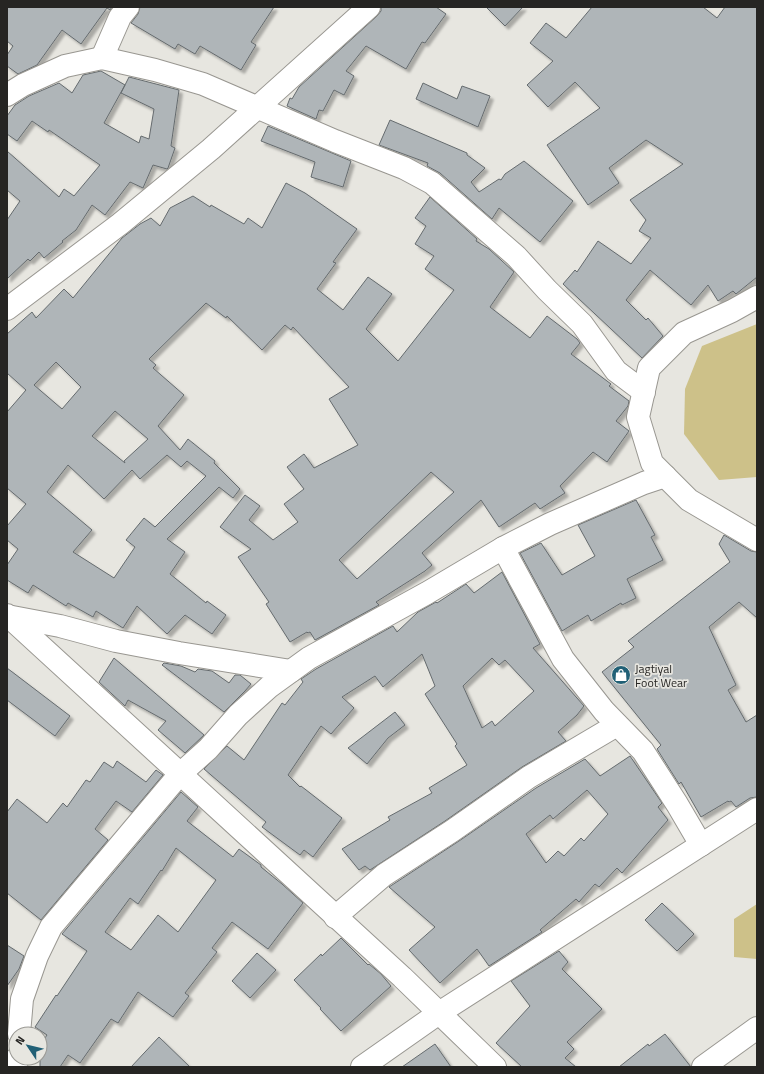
<svg xmlns="http://www.w3.org/2000/svg" width="764" height="1074" font-family="'Titillium Web',sans-serif">
<style>
.green{fill:#cdc189}
.building{fill:#afb5b8;stroke:#656b6e;fill-rule:evenodd;filter:url(#shadow)}
.lines{fill:none;stroke-linecap:round;stroke-linejoin:round}
.street-casing{stroke:#999791;stroke-width:24}
.street{stroke:#fff;stroke-width:22}
.labels{text-anchor:middle;dominant-baseline:central;stroke-width:3.5;stroke-linejoin:round;paint-order:stroke}
.poi-label{font-size:12px;fill:#262523;stroke:#e7e6e0;text-anchor:start}
</style>
<defs>
<filter id="shadow"><feDropShadow dx="3.5" dy="3.5" stdDeviation="1" flood-color="#0004"/></filter>
</defs>
<rect width="100%" height="100%" fill="#e7e6e0"/>
<g class="green">
<path d="M757 324V477L719 480 684 434 685 389 702 346Z"/>
<path d="M757 904V959L734 957V919Z"/>
</g>
<g class="building">
<path d="M7 7H112L110 10 107 8 81 44 62 30 37 65 18 74 7 66V55L13 46 7 41Z"/>
<path d="M140 7H274L251 42 256 45 241 70 200 46 195 54 178 44 175 49 131 23 138 14Z"/>
<path d="M381 7H436L446 14 425 43 422 42 406 69 366 46 346 71 354 76 344 95 334 90 323 111 319 110 316 119 287 106 290 98 292 99 299 87 377 16 381 11Z"/>
<path d="M486 7H523L505 26Z"/>
<path d="M592 7H703L717 18 725 7H757V277L736 294 733 291 718 301 708 285 691 305 650 270 626 300 646 320 648 318 663 336 642 358 563 284 575 270 577 272 598 241 631 264 651 238 639 231 646 220 630 200 683 164 646 140 609 168 619 183 588 205 547 145 600 108 575 82 548 107 527 85 553 61 530 43 546 23 566 38Z"/>
<path d="M101 71 125 85 104 123 139 143 141 136 149 139 154 109 121 93 129 77 179 90 171 146 175 148 168 168 167 169 153 165 143 188 130 182 105 215 92 205 76 230 62 241 63 242 44 258 39 252 30 261 28 259 7 279V220L20 201 7 190V151L59 197 64 189 74 196 100 165 49 130 48 132 32 121 17 141 7 134V116L15 105 29 96 59 83 72 93 83 75Z"/>
<path d="M423 83 457 99 462 86 490 96 478 127 416 99Z"/>
<path d="M390 120 467 153V155L485 168 471 182 479 192 499 179 501 180 505 174 524 161 573 201 540 242 499 208 492 219 440 173 427 166 428 163 379 145Z"/>
<path d="M268 126 351 161 343 187 311 177 315 162 261 141Z"/>
<path d="M286 183 305 193 357 229 333 262 336 263 317 289 343 310 368 277 392 294 366 329 398 361 454 290 425 269 434 256 415 244 426 226 415 218 430 197 477 239 476 241 489 249 514 272 490 307 530 338 547 316 577 339 580 343 571 354 611 384 609 386 629 401 628 406 616 421 629 431 607 462 593 452 560 486 565 493 540 509 535 503 499 527 481 500 422 553 432 565 425 571 376 602 379 605 315 640 310 632 308 633 307 632 290 642 266 604 269 602 238 557 251 549 220 527 245 495 260 506 249 520 273 540 298 522 284 504 304 489 287 467 304 454 314 468 358 445 329 399 349 387 293 327 291 330 285 325 262 350 227 316 226 318 206 303 149 359 156 365 153 368 184 395 158 426 180 450 188 439 215 461 214 463 240 489 233 498 219 487 167 539 185 552 170 574 206 603 207 601 226 615 212 634 185 615 167 634 137 606 123 628 96 611 93 617 68 603 66 606 33 585 28 593 7 580V565L18 549 7 540V526L26 504 7 488V412L26 390 7 373V334L32 312 36 318 64 289 73 298 122 238 140 224 151 218 160 226 170 208 193 196 210 207 211 205 244 224 248 218 262 228ZM56 362 81 387 62 409 34 385ZM115 411 148 439 124 461 125 463 92 436ZM167 455 181 467 187 461 206 476 155 527 144 518 126 540 135 547 114 578 73 552 92 530 47 492 68 465 104 499 132 470 140 479ZM431 472 454 492 357 579 339 560Z"/>
<path d="M636 500 655 535 651 537 663 560 627 579 636 598 622 605 621 603 591 621 588 615 562 631 520 553 541 543 562 575 595 556 578 525Z"/>
<path d="M724 535 751 551 757 552V618L739 602 709 627 736 685 728 690 746 722 757 715V797L750 798 736 807 731 801 729 802 728 801 701 817 681 782 679 784 657 749 661 745 602 672 634 647 628 641 730 562 719 544Z"/>
<path d="M502 572 540 644 533 648 584 706 577 715 558 732 566 741 522 767 445 821 370 870 365 866 359 870 342 849 390 820 388 817 432 793 429 788 467 765 455 746 457 744 425 694 435 686 422 654 383 687 375 676 342 697 354 708 331 734 321 726 288 775 300 787 301 786 342 818 313 857 304 850 300 855 262 827 266 822 204 769 227 746 244 760 282 703 285 705 303 682 301 679 316 669 393 626 397 632 418 612 436 602 437 603 466 584 474 593ZM492 658 499 665 505 660 534 691 495 726 492 721 482 728 463 686Z"/>
<path d="M114 658 204 735 185 753 158 730 166 721 128 700 125 706 99 682Z"/>
<path d="M164 663 181 666 195 672 198 669 212 671 229 683 235 675H240L251 684 245 691 224 712 162 665Z"/>
<path d="M7 668 70 716 55 736 7 700Z"/>
<path d="M395 712 405 725 388 738 367 764 348 748Z"/>
<path d="M630 756 662 803 658 807 668 820 622 873 617 868 599 887 595 884 579 902 576 899 540 930 542 932 489 966 477 949 440 983 409 950 435 927 389 887 459 841 536 788 585 759 600 776ZM587 790 608 814 584 841 581 838 564 856 558 851 546 863 526 834 550 815 553 819Z"/>
<path d="M117 761 146 782 156 770 163 775 132 812 116 801 95 829 108 840 41 920 7 893V812L17 799 47 823 63 803 67 807 86 780 90 782 104 762 113 768Z"/>
<path d="M181 792 198 807 187 821 233 857 239 849 261 865V867L282 884 303 903 268 949 232 922 212 948 217 952 185 993 189 996 173 1017 138 992 118 1023 111 1019 80 1063 68 1055 60 1067H40V1045L47 1035 35 1027 56 995 57 996 87 951 62 934ZM176 848 216 880 178 932 158 915 131 950 105 932 130 898 138 904 161 870 162 871Z"/>
<path d="M662 903 694 934 677 951 645 920Z"/>
<path d="M341 938 368 965 369 964 381 974 391 986 341 1031 320 1009 321 1008 294 980 321 954 322 956Z"/>
<path d="M7 945 24 956 19 969 7 986Z"/>
<path d="M559 951 568 962 562 969 602 1009 567 1042 574 1049 565 1058 576 1067H522L496 1043 530 1006 511 981Z"/>
<path d="M257 953 276 970 250 998 232 981Z"/>
<path d="M665 1034 691 1067H619L648 1044 649 1046Z"/>
<path d="M159 1037 190 1067H131Z"/>
<path d="M435 1044 451 1067H402Z"/>
</g>
<g class="lines">
<g class="street-casing">
<g id="street">
<path d="M102 58 120 17 128 7"/>
<path d="M7 95 23 85 65 66 102 58 155 70 203 84 335 141 404 168 432 183 516 256 547 290 582 324 616 371 644 392"/>
<path d="M757 297 732 311 684 333 649 368 638 417 652 463 689 500 757 540"/>
<path d="M7 309 120 224 211 149 369 7"/>
<path d="M503 548 563 659 604 711 643 751 677 804 701 845"/>
<path d="M7 615 402 977 495 1067"/>
<path d="M7 616 60 626 116 641 179 653 291 671"/>
<path d="M335 917 384 875 452 831 529 777 617 725"/>
<path d="M19 1034 22 999 37 956 51 927 179 775 208 749 238 715 269 687 309 658 427 593 503 548 550 524 644 483 665 476"/>
<path d="M16 1067 17 1058"/>
<path d="M362 1067 439 1013 757 809"/>
<path d="M703 1067 757 1028"/>
</g>
</g>
<use href="#street" class="street"/>
</g>
<defs>
<g id="shop-disc" transform="scale(1)"><circle r="9.5" fill="#216076" stroke="#e7e6e0"/><path d="M-5-2.5h2.3a2.7 3.5 0 0 1 5.4 0H5L5.5 6h-11ZM-1.5-2.5h3a1.5 2.3 0 0 0-3 0Z" fill="#fff"/></g>
</defs>
<g fill-rule="evenodd">
<use href="#shop-disc" x="621" y="675"/>
</g>
<g class="labels">
<g class="poi-label">
<text x="635" y="668">Jagtiyal<tspan x="635" dy="14">Foot Wear</tspan></text>
</g>
</g>
<rect width="764" height="1074" fill="none" stroke="#262523" stroke-width="16"/>
<g transform="translate(28 1046) rotate(305)"><circle r="19" fill="#e7e6e0" stroke="#9a9994"/>
<path d="M0-3L7 15L0 10L-7 15Z" fill="#216076"/>
<text y="-6" font-size="11" font-weight="bold" text-anchor="middle" fill="#262523">N</text>
</g>
</svg>
